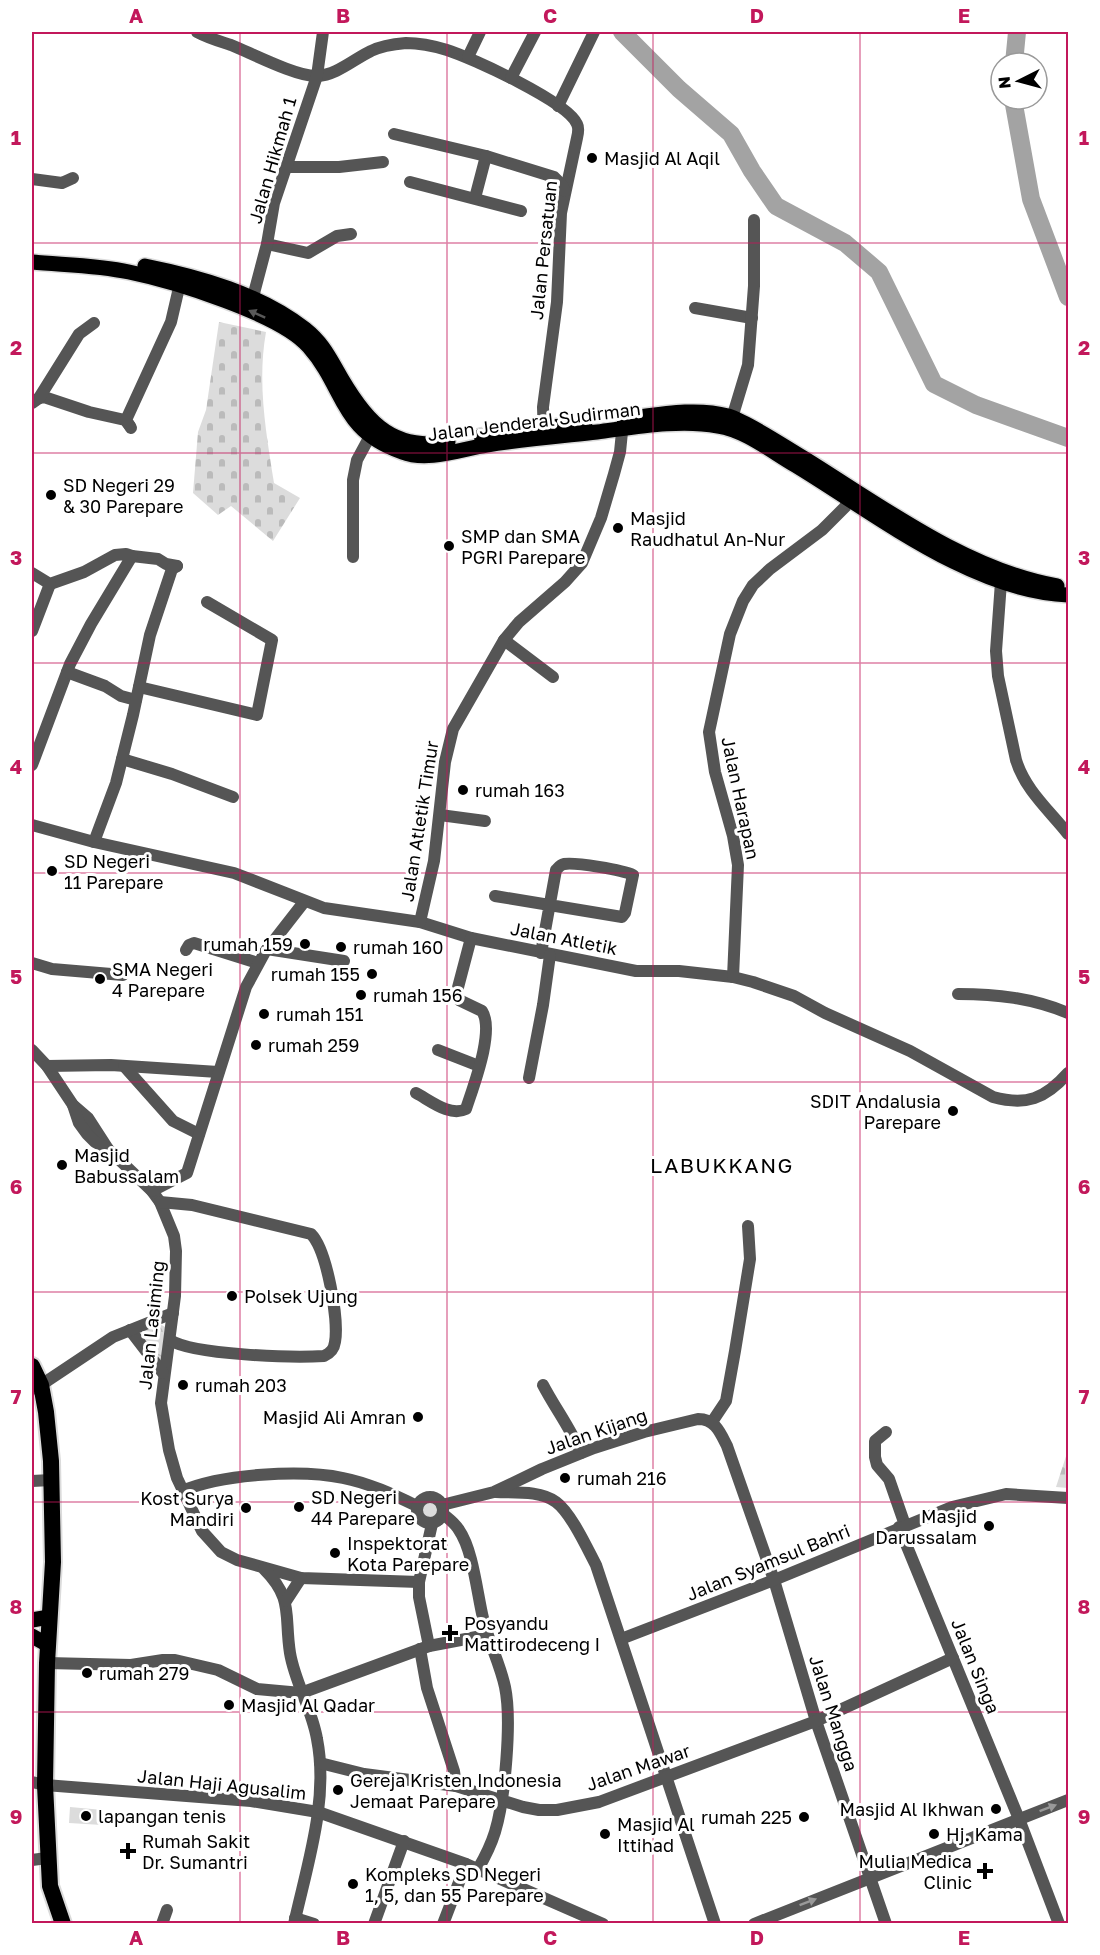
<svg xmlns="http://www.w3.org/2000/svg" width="1100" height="1955" font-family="'Golos Text',sans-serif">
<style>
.grass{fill:#dcdcdc}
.cemetery{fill:url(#cemetery-stones)}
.park{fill:url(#park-crowns)}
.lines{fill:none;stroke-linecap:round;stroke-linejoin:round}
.river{stroke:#a3a3a3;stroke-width:18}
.major-casing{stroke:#dbdbdb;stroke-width:18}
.highway-casing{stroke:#dbdbdb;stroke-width:20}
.minor{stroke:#555;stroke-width:12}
.major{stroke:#000;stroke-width:15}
.highway{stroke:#000;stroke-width:16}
.oneway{fill:#595959}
.oneway2{fill:#999}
.grid{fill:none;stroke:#c2185b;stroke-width:1.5;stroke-opacity:0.55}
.poi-dot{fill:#000;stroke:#fff;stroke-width:2}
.labels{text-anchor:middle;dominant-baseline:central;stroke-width:6;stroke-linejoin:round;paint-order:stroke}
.poi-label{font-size:18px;fill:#000;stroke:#fff;text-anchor:start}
.street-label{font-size:18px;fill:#000;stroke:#fff}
.quarter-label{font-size:21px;letter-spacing:1.5px;fill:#000;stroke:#fff}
.neatline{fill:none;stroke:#c2185b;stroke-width:2}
.grid-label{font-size:20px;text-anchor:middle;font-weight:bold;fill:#c2185b}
</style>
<defs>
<pattern id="cemetery-stones" width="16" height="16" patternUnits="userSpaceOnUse" patternTransform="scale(1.5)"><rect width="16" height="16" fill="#dcdcdc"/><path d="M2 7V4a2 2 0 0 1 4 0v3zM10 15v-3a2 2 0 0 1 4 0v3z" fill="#bbb"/></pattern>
<pattern id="park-crowns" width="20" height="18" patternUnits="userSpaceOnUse" patternTransform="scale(1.5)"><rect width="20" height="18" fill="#dcdcdc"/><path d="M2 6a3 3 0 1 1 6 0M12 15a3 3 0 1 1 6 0" fill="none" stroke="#bbb"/></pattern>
</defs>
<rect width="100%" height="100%" fill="#fff"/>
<path class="grass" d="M70 1807 103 1810 102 1825 69 1823Z"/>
<g class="cemetery">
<path d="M219 322 266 332C257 383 266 432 274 483L300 498 273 541 231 506 218 515 193 493 198 432 206 410Z"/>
<path d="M1068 1450V1488L1056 1487Z"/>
</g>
<g class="park">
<path d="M158 1323 167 1328 161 1364 136 1331Z"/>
<circle cx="430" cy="1509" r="10"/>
</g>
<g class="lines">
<g class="river">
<path d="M622 32 679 89 731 134 752 171 776 206 845 243 879 272 934 384 976 405 1068 438"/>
<path d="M1014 63 1017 32"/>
<path d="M1013 99 1031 199 1068 297"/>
</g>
<g class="major-casing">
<g id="major">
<path d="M32 262C64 265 97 265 129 272 173 281 281 314 309 347 346 389 339 430 402 452 428 462 461 449 487 445 524 439 560 436 597 432 636 427 679 419 718 426 745 430 771 451 795 465 876 514 972 591 1068 595"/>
<path d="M145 266C200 277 260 294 305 329 320 341 327 353 336 369 362 416 389 453 448 442"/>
<path d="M624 419C657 415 695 407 728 416 750 423 786 448 807 460 884 508 967 570 1057 586"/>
<path d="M481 436 585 423"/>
<path d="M32 1620 49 1617"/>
<path d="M32 1636 48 1645"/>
</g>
</g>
<g class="highway-casing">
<path id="highway" d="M32 1366 41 1385 46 1412 51 1461 53 1562 47 1663 45 1785 50 1886 63 1924"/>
</g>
<g class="minor">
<path d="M197 32C208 38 219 41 231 45 251 53 297 77 317 76 337 75 354 59 371 51 381 46 395 44 406 43 420 43 434 46 447 50 472 58 568 102 577 124 579 128 578 134 577 138L561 213 557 302 543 407 544 437"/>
<path d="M468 57 480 32"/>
<path d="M511 78 535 32"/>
<path d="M558 106 594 32"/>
<path d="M394 134 486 156 554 177 561 184 565 191"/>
<path d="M285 167H339L383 162"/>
<path d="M32 179 62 183 73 178"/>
<path d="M410 182 521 211"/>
<path d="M475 198 486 156"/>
<path d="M267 244 308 253 337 236 351 234"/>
<path d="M253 297 267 244 274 203 317 76 323 32"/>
<path d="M695 308 752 318"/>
<path d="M39 398 44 397 89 412 125 420 130 426"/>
<path d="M32 403 39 398 79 334 94 323"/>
<path d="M732 418 748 365 754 286V220"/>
<path d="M131 428 126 420 171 322 181 279"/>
<path d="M132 556 158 559 166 564 177 566"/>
<path d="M353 557V480L357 460 370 436"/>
<path d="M32 573 50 584 84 572 115 555 126 554 132 556 91 624 70 664 32 765"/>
<path d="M1001 582 996 651 998 676 1016 760C1025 790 1050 811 1068 834"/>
<path d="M32 631 50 584"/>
<path d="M504 640 553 677"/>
<path d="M67 672 105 686 121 696 136 700"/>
<path d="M139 687 257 715 272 640 207 602"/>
<path d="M122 759 172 774 233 797"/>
<path d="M440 815 485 821"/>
<path d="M32 825 94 842 234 873 324 908 420 922 471 938 636 971H679L733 977 753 982 794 996 825 1013 910 1051 993 1097C1026 1106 1045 1099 1068 1073"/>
<path d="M94 842 116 783 133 715 150 635 172 569 177 566"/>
<path d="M495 896 622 917 625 913 633 875C623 870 575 862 564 864 560 865 559 867 556 870L541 953"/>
<path d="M420 922 434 861 445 762 453 729 504 640 519 622 565 582 582 563 601 518 614 474 620 452 623 422"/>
<path d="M267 949 344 961"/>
<path d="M186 950 189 945 194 943 258 963"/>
<path d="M32 963 52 969 123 975"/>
<path d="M733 977 738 865 733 836 715 772 709 732 730 634 743 601 753 585 770 569 822 530 845 507 849 498"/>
<path d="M958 994C997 994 1032 998 1068 1013"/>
<path d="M32 1050 47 1066 73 1105 88 1118 108 1149"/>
<path d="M438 1050 479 1066"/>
<path d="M47 1066 111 1065 218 1072"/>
<path d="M124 1066 173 1121 199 1134"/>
<path d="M529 1078 543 1005 550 955"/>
<path d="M416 1093C431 1101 450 1117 466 1109 473 1087 495 1031 482 1011L459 1000 456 995 471 938"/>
<path d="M73 1105 79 1123 87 1134 95 1142 108 1149 152 1191 160 1202 174 1236 176 1251 175 1296 161 1403 169 1450 177 1478 202 1531 221 1552 237 1560 301 1578 419 1582 432 1524"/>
<path d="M152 1191 187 1173 246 987 265 952 304 902"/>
<path d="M160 1202 192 1205 311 1234C327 1250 339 1320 335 1342 334 1349 331 1353 324 1356 294 1358 193 1355 170 1340"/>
<path d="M130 1330 163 1373"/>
<path d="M543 1385C555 1408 571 1429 581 1453"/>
<path d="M32 1389 41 1385 113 1337 173 1313"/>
<path d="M712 1422 726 1401 735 1351 750 1259 748 1226"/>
<path d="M886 1432 875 1441V1457L877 1465 889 1479 905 1525"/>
<path d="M32 1481 51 1480"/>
<path d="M182 1491C222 1474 301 1469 343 1478 369 1483 394 1495 417 1506"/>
<path d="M496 1492C513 1493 540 1490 556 1502 571 1513 587 1548 596 1565L715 1924"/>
<circle cx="430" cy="1510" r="13"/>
<path d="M442 1505 494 1492 542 1469 594 1448 644 1432 698 1419C715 1419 720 1432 727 1446L774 1580 816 1721 886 1924"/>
<path d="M443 1514C449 1519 455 1523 459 1530 473 1550 477 1593 483 1618 488 1641 500 1663 505 1687 512 1720 505 1799 495 1832 491 1845 485 1857 478 1869"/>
<path d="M899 1527 1019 1819 1059 1924"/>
<path d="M264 1569C294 1599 284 1615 290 1653 295 1683 312 1709 317 1739 329 1800 307 1865 294 1924"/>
<path d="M419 1582V1597L429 1646"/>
<path d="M286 1601 301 1578"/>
<path d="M621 1639 774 1580 952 1507 1006 1494 1068 1498"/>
<path d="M420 1649 427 1688 454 1771 456 1786"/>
<path d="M47 1663 131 1665 163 1660H175L218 1670 257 1689 301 1693 429 1646 487 1635"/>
<path d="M320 1763 364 1774 456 1786 523 1807 539 1810H557L599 1802 816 1721 953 1658"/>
<path d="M32 1782 45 1785 251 1801 318 1812 466 1864 603 1924"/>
<path d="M32 1860 47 1858"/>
<path d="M295 1918 314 1924"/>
<path d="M162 1924 167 1910"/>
<path d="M374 1924 404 1841"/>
<path d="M443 1924 466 1864"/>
<path d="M754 1924 1068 1800"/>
</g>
<use href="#major" class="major"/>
<use href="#highway" class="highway"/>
</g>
<defs><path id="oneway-solid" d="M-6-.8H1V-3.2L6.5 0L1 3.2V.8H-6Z" transform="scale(1.5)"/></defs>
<use class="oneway" href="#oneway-solid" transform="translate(257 314) rotate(-156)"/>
<g class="oneway2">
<use href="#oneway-solid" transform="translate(1048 1808) rotate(-21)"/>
<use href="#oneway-solid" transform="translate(808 1902) rotate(-21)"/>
</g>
<path class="grid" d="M240 32V1924M447 32V1924M653 32V1924M860 32V1924M32 243H1068M32 453H1068M32 663H1068M32 873H1068M32 1082H1068M32 1292H1068M32 1502H1068M32 1712H1068"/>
<g class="poi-dot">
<circle cx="592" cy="158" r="6"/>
<circle cx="51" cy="495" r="6"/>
<circle cx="618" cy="528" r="6"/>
<circle cx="449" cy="546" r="6"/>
<circle cx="463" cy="790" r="6"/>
<circle cx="52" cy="871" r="6"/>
<circle cx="305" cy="944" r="6"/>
<circle cx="341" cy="947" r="6"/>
<circle cx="372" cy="974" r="6"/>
<circle cx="100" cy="979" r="6"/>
<circle cx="361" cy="995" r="6"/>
<circle cx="264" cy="1014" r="6"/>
<circle cx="256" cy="1045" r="6"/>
<circle cx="953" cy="1111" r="6"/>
<circle cx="62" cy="1165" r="6"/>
<circle cx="232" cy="1296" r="6"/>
<circle cx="183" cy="1385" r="6"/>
<circle cx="418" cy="1417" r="6"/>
<circle cx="565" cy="1478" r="6"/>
<circle cx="299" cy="1507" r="6"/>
<circle cx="246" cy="1508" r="6"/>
<circle cx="989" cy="1526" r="6"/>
<circle cx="335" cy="1553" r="6"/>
<path d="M447 1624h6v6h6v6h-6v6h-6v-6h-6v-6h6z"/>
<circle cx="87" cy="1673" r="6"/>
<circle cx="229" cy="1705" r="6"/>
<circle cx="338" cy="1790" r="6"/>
<circle cx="996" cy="1809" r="6"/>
<circle cx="86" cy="1816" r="6"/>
<circle cx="804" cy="1817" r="6"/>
<circle cx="605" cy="1834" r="6"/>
<circle cx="934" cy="1834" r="6"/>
<path d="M125 1842h6v6h6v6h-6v6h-6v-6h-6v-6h6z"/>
<path d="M982 1862h6v6h6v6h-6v6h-6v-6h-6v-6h6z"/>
<circle cx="353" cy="1884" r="6"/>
</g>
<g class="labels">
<g class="poi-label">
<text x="604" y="158">Masjid Al Aqil</text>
<text x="63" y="485">SD Negeri 29<tspan x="63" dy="21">&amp; 30 Parepare</tspan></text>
<text x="630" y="518">Masjid<tspan x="630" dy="21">Raudhatul An-Nur</tspan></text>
<text x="461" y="536">SMP dan SMA<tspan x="461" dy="21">PGRI Parepare</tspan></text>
<text x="475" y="790">rumah 163</text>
<text x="64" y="861">SD Negeri<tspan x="64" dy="21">11 Parepare</tspan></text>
<text x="293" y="944" text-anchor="end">rumah 159</text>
<text x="353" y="947">rumah 160</text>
<text x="112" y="969">SMA Negeri<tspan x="112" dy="21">4 Parepare</tspan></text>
<text x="360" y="974" text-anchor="end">rumah 155</text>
<text x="373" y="995">rumah 156</text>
<text x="276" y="1014">rumah 151</text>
<text x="268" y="1045">rumah 259</text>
<text x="941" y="1101" text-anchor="end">SDIT Andalusia<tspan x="941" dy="21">Parepare</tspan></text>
<text x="74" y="1155">Masjid<tspan x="74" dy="21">Babussalam</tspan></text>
<text x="244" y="1296">Polsek Ujung</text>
<text x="195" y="1385">rumah 203</text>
<text x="406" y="1417" text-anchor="end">Masjid Ali Amran</text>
<text x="577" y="1478">rumah 216</text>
<text x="311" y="1497">SD Negeri<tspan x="311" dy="21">44 Parepare</tspan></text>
<text x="234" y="1498" text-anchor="end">Kost Surya<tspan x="234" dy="21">Mandiri</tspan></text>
<text x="977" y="1516" text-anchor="end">Masjid<tspan x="977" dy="21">Darussalam</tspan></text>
<text x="347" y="1543">Inspektorat<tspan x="347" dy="21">Kota Parepare</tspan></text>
<text x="464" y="1623">Posyandu<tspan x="464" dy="21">Mattirodeceng I</tspan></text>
<text x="99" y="1673">rumah 279</text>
<text x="241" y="1705">Masjid Al Qadar</text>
<text x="350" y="1780">Gereja Kristen Indonesia<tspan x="350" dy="21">Jemaat Parepare</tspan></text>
<text x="984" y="1809" text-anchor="end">Masjid Al Ikhwan</text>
<text x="98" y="1816">lapangan tenis</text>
<text x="792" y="1817" text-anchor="end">rumah 225</text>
<text x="617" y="1824">Masjid Al<tspan x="617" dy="21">Ittihad</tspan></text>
<text x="946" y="1834">Hj. Kama</text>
<text x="142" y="1841">Rumah Sakit<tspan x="142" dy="21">Dr. Sumantri</tspan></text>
<text x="972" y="1861" text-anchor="end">Mulia Medica<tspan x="972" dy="21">Clinic</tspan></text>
<text x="365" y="1874">Kompleks SD Negeri<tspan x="365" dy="21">1, 5, dan 55 Parepare</tspan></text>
</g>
<g class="street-label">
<text transform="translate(272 160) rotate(-74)">Jalan Hikmah 1</text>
<text transform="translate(543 250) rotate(-84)">Jalan Persatuan</text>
<text transform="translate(534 421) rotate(-7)">Jalan Jenderal Sudirman</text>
<text transform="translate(741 798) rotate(78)">Jalan Harapan</text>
<text transform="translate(419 821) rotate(-81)">Jalan Atletik Timur</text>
<text transform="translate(564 938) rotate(11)">Jalan Atletik</text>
<text transform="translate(151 1325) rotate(-84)">Jalan Lasiming</text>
<text transform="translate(596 1431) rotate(-19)">Jalan Kijang</text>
<text transform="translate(768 1562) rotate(-22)">Jalan Syamsul Bahri</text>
<text transform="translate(976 1666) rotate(68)">Jalan Singa</text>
<text transform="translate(834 1713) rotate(72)">Jalan Mangga</text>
<text transform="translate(638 1767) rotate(-19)">Jalan Mawar</text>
<text transform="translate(222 1784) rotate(6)">Jalan Haji Agusalim</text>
</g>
<g class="quarter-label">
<text x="722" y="1165">LABUKKANG</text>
</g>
</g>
<rect width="1100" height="1955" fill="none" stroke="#ffffff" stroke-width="66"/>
<g transform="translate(1019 81) rotate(264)"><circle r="28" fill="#ffffff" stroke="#999999" stroke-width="1.5"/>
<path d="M0-4.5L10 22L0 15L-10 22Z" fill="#000000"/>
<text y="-9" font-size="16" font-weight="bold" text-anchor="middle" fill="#000000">N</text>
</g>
<rect x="33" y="33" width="1034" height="1889" class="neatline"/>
<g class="grid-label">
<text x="136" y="23">A</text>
<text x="343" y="23">B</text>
<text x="550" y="23">C</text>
<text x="757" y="23">D</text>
<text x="964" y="23">E</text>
<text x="16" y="145">1</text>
<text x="1084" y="145">1</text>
<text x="16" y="355">2</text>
<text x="1084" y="355">2</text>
<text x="16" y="565">3</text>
<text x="1084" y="565">3</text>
<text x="16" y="774">4</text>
<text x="1084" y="774">4</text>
<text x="16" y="984">5</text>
<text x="1084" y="984">5</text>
<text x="16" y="1194">6</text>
<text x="1084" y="1194">6</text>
<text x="16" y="1404">7</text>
<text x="1084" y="1404">7</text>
<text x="16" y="1614">8</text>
<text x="1084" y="1614">8</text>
<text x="16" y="1824">9</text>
<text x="1084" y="1824">9</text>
<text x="136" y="1945">A</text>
<text x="343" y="1945">B</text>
<text x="550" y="1945">C</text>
<text x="757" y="1945">D</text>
<text x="964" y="1945">E</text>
</g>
</svg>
